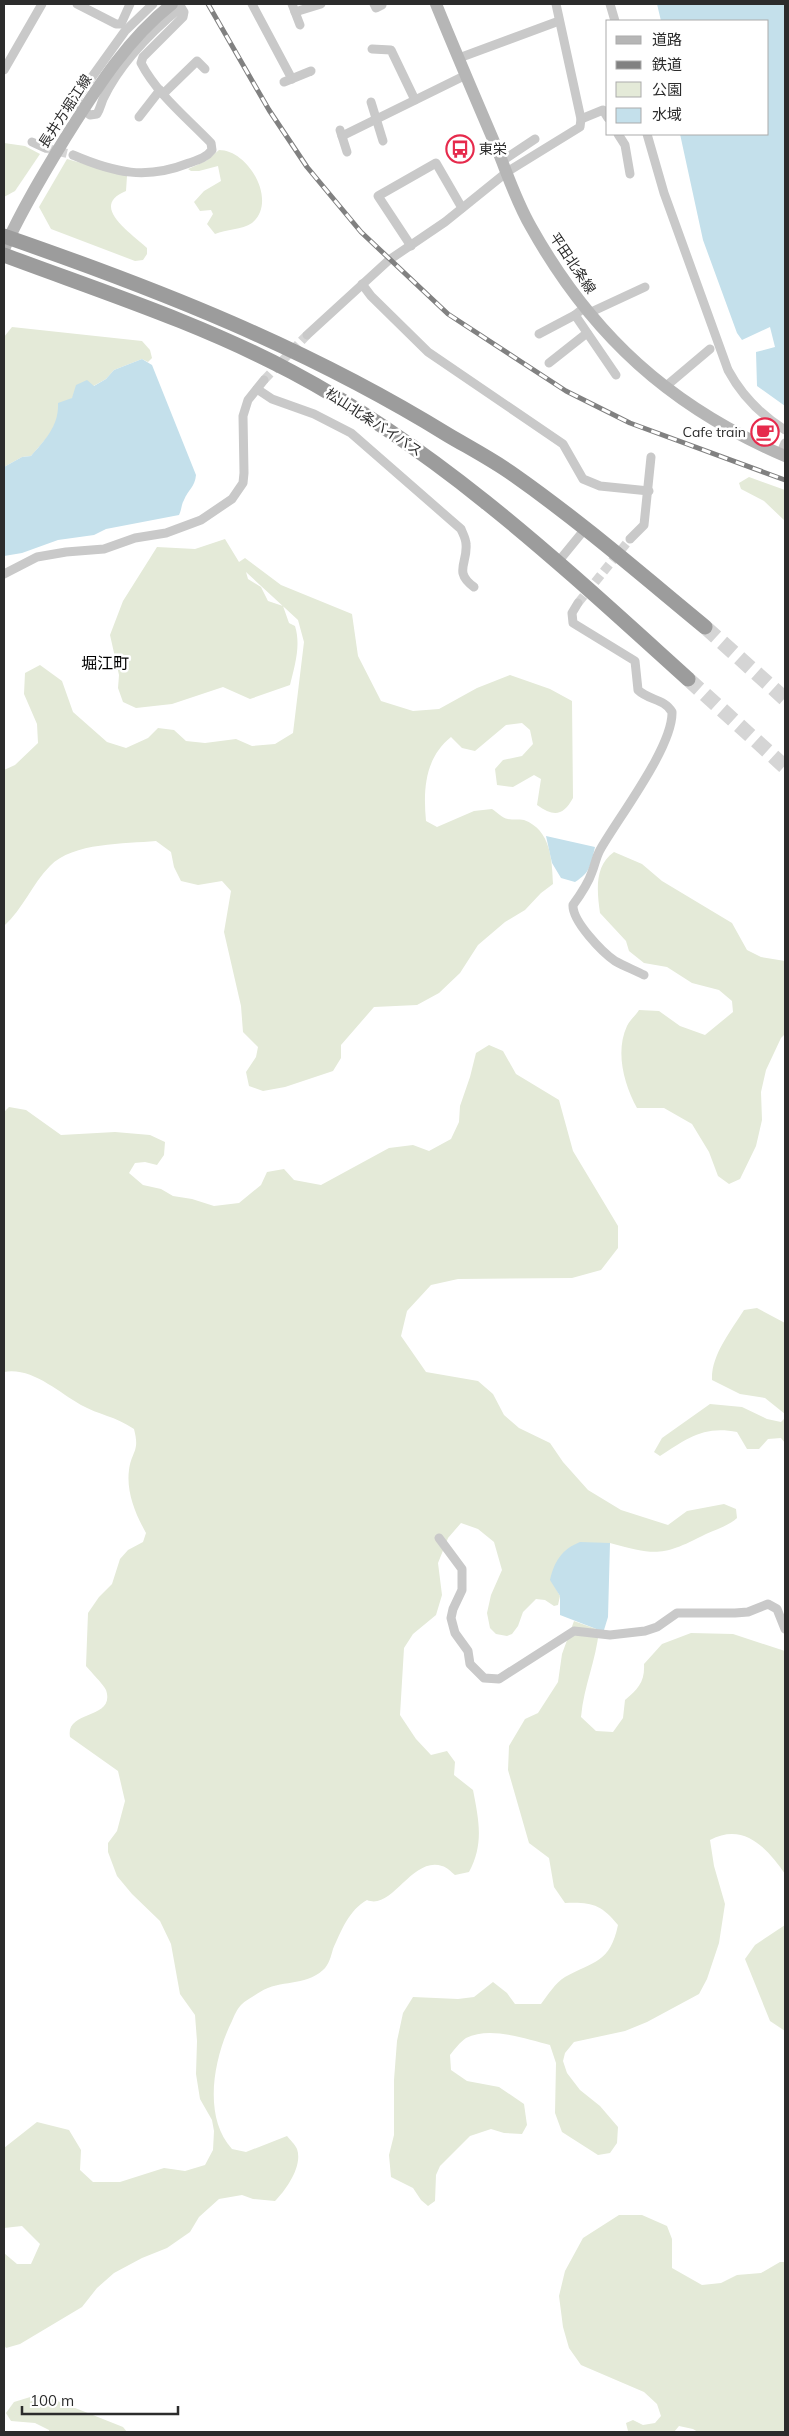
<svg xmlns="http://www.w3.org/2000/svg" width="789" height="2436" font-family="Mulish,'Noto Sans JP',sans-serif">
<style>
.green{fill:#e4ead8}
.water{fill:#c4e0eb}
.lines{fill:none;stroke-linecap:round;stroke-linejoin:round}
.minor-tunnel{stroke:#d5d5d5;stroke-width:9;stroke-dasharray:9 4.5;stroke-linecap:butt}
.trunk-tunnel{stroke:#d5d5d5;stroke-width:15;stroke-dasharray:15 8;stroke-linecap:butt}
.minor{stroke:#c9c9c9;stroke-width:9}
.secondary{stroke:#b6b6b6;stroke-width:12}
.trunk{stroke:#9c9c9c;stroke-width:15}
.rail-casing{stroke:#818181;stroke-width:5}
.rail{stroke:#fff;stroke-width:3;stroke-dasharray:9;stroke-linecap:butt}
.labels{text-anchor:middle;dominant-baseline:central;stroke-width:5;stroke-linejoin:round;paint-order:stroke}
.street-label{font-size:14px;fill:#2c2c2c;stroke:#fff}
.poi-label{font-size:14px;fill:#2c2c2c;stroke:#fff;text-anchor:start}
.quarter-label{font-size:16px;fill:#000;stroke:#fff}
</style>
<rect width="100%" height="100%" fill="#fff"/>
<g class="green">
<path d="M4 143 25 146 40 154 15 191 4 197Z"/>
<path d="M219 150C249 150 278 202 252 223 242 230 226 229 215 234L207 224 213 214 211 210 200 211 194 202 204 191 221 181 218 166 199 171H191L188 169 206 161Z"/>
<path d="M67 159 127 176 126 191C89 206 130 232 147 248V254L143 260 135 261 51 229 39 207Z"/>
<path d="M12 327 142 341 150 350 152 358 148 362 142 359 114 370 106 379 72 398 59 415 51 433 31 456 22 457 4 467V337Z"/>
<path d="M749 477 785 490V521L764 501 741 489 739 483Z"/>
<path d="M225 539 239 562 245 558 281 585 352 614 358 656 381 701 413 711 439 709 477 688 510 675 550 689 572 701 573 798C563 816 554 817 537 805L541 779 534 775 513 787 497 785 495 769 503 760 522 756 533 744 530 730 522 723 506 725 475 751 462 748 451 737C425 758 423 789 426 821L437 827 474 811 492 809C497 812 502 818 508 819 513 820 519 819 524 820 551 830 552 860 553 884L541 893 525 910 505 922 478 945 460 973 439 993 417 1005 374 1007 341 1045V1058L333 1071 285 1087 263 1091 249 1086 246 1072 256 1057 258 1047 243 1032 241 1006 224 932 231 891 222 881 198 885 181 881 174 867 171 852 156 841C125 844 73 842 50 866 32 884 23 909 4 926V770L15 765 38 743 37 724 24 694 25 673 40 665 62 681 73 712 107 742 126 748 148 738 158 728 174 730 186 741 205 743 236 739 252 746 275 744 293 733 304 642 298 620 246 572 248 579 261 587 268 601 283 606 289 623 295 626C301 645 295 665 290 685L250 699 223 687 172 704 136 708 123 702 118 688 119 675 110 635 123 601 157 547 195 549Z"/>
<path d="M614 852 642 864 662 881 732 923 747 950 761 957 785 961V1034L781 1038 766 1070 761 1092 762 1120 756 1146 740 1179 729 1184 718 1176 709 1152 692 1124 664 1108H637C624 1084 615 1052 627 1026 630 1020 636 1015 639 1010L659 1011 680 1026 705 1035 733 1012 732 1001 719 990 692 983 667 967 644 963 629 951 626 941 600 913C597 891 594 866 614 852Z"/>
<path d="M489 1045 503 1051 516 1074 559 1100 573 1151 618 1226V1248L601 1270 572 1278 458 1279 431 1285 407 1311 401 1336 426 1372 478 1381 493 1394 504 1415 519 1428 550 1443 563 1462 588 1490 621 1510 668 1525 687 1511 724 1504 736 1509 737 1518C728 1526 717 1529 706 1534 663 1556 657 1556 610 1543L554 1585 560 1596 558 1605 554 1606 545 1600 536 1599 523 1612 518 1626 512 1634 507 1636 496 1634 490 1628 487 1613 491 1595 502 1570 494 1542 478 1529 461 1523 448 1538 438 1563 442 1595 436 1615 413 1634 404 1648 400 1715 416 1739 431 1755 447 1751 455 1762 454 1775 473 1790C479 1821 484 1844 469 1872L455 1875C451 1872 447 1867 442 1866 412 1856 392 1911 367 1900 349 1910 341 1931 333 1949 331 1956 329 1965 323 1970 304 1987 281 1979 260 1992 254 1996 246 2000 241 2005 237 2009 234 2016 232 2021 214 2057 202 2116 232 2149L246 2152 287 2136C290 2140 295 2144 297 2149 303 2166 286 2190 275 2201L253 2199 242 2195 219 2199 199 2217 190 2232 167 2248 142 2258 114 2273 97 2288 82 2307 20 2344 6 2348 4 2345V2253L17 2264H31L40 2244 22 2226 4 2228V2148L37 2122 69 2130 81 2150 80 2170 93 2182H120L164 2168 185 2171 205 2165 213 2150 214 2131 212 2120 200 2099 196 2074 197 2041 195 2015 180 1994 171 1944 160 1921 132 1894 117 1876 108 1852V1843L117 1831 125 1801 118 1771 70 1737C65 1709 116 1720 106 1690 104 1685 91 1672 86 1666L88 1613 99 1597 112 1584 120 1559 128 1550 143 1542 146 1533C136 1515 126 1492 129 1470 132 1450 140 1452 134 1429 115 1416 99 1415 81 1405 58 1392 32 1367 4 1372V1157L5 1154 4 1112 9 1107 26 1110 61 1135 115 1132 150 1135 165 1142 164 1155 157 1165 145 1162 135 1163 129 1173 143 1185 161 1189 173 1196 192 1199 214 1206 239 1203 261 1185 267 1172 284 1169 294 1180 321 1185 389 1148 413 1145 429 1151 451 1139 459 1122 460 1106 470 1077 476 1053Z"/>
<path d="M757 1308 785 1323V1414L765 1398 740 1394 712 1380C711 1355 731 1331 744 1310Z"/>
<path d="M710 1404 742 1407 767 1419 781 1422 785 1418V1443L781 1438 768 1439 759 1449H747L737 1432C704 1425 686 1439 660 1456L654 1452 662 1438Z"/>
<path d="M574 1621 599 1630C596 1661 584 1685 581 1717L596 1731 613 1732 623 1718 625 1700C638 1689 645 1682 644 1664L662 1644 691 1633 733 1634 785 1651V1874C767 1848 744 1822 710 1840L714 1866 725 1904 719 1943 707 1979 699 1994 647 2022 625 2031 574 2042 565 2053 563 2061 567 2073 580 2090 600 2106 618 2127 617 2143 610 2153 598 2155 562 2132 555 2113 556 2063 550 2045C526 2039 490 2026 466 2038 460 2042 454 2050 450 2055L451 2070 467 2081 499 2087 524 2104 527 2125 522 2134 504 2133 491 2129 470 2136 440 2166 436 2175 435 2201 428 2206 421 2200 413 2188 391 2177 389 2155 394 2135V2080L397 2041 403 2013 413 1997 458 1999 474 1997 493 1982 507 1993 515 2004H541C548 1995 555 1983 565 1977 594 1961 610 1963 618 1925 601 1904 591 1902 565 1903L554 1887 549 1858 529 1843 508 1770 509 1746 525 1719 538 1713 558 1682 562 1654Z"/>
<path d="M785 1925V2031L770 2021 745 1959 755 1945Z"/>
<path d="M619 2215H642L667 2226 672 2239V2268L702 2285 721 2283 737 2275 761 2273 780 2262H785V2432H698L693 2429 679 2426 674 2432 628 2431 626 2423 633 2420 643 2425 655 2423 661 2416 657 2404 644 2392 581 2365 569 2348 563 2327 559 2296 565 2271 583 2238Z"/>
<path d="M40 2394 123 2427 127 2432H49V2430L35 2423 11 2421 6 2413 14 2402Z"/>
</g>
<g class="water">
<path d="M657 4H785V406L757 386 756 352 775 347 770 327 742 340 737 333 703 240 680 134H768V21H661Z"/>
<path d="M142 359 152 365 196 475C195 487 188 490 184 500 181 505 182 509 179 515L106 529 94 535 58 540 22 553 4 556V467L22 457 31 456C45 440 59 426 58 403L72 398 76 385 87 380 94 386 106 379 114 370Z"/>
<path d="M546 836 595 847C591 864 591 872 575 882L561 878 552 863Z"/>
<path d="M580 1542 610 1543 608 1617 604 1630H599L560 1615V1596L550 1580C554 1562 562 1549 580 1542Z"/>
</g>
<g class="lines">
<g class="minor-tunnel">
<path d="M45 148 73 155"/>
<path d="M264 380 307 335"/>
<path d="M578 603 630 539"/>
</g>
<g class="trunk-tunnel">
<path d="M705 627 785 699"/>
<path d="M688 679 785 767"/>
</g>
<g class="minor">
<path d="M77 4 116 24H121L130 4"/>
<path d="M252 4 292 79"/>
<path d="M292 4 300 25"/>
<path d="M374 4 376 8 382 5"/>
<path d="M610 4 615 21"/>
<path d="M295 12 321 4"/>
<path d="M372 49 391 50 415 100"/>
<path d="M459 58 559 21"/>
<path d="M4 70 42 4"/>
<path d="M284 82 311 71"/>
<path d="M163 94 197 61 205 69"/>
<path d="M371 102 383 141"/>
<path d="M139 117 160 90"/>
<path d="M581 119 603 110 608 118"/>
<path d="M340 130 347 152"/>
<path d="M618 134 625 145 630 174"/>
<path d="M647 134 664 193 728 370C742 396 761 415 785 430"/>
<path d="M342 136 466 75"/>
<path d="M32 142 45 148"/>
<path d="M73 155C115 173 146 180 189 163 198 160 206 158 212 150L211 143C187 118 157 94 141 63L143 57 183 17 184 12 181 7C151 32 120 63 103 99 101 104 100 109 97 114L90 115 76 104 79 95 125 31 153 4"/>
<path d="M502 161 535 139"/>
<path d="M411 246 378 196 436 163 462 208"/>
<path d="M362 284 371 296 428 352 563 444 583 479 600 486 649 491"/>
<path d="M585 307 575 315 616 375"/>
<path d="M589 313 645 287"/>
<path d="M539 334 575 315"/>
<path d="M307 335 389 260 445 222 507 172 580 127 581 119 556 4"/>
<path d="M549 363 587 333"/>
<path d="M665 387 710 349"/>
<path d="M257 389 272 399 314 414 351 433 461 529C463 534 466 539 466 544 468 563 453 572 474 587"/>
<path d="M780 454 785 443"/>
<path d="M630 539 644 525 651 457"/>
<path d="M558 562 585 529"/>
<path d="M4 574 37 557 66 552 104 549 135 538 166 533 201 520 232 499 243 483 244 473 243 416 248 400 264 380"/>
<path d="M578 603 572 613 573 623 635 661 638 690C648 700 665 699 672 712 673 747 618 818 600 850 596 857 595 865 592 872 588 884 581 894 573 905 572 921 602 952 615 961 624 966 634 970 644 975"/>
<path d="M439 1538 462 1569V1590L453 1609 451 1618 455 1633 468 1651 470 1664 484 1678 499 1679 574 1631 610 1635 645 1631 657 1627 677 1613H735L748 1612 768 1604 777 1609 785 1629"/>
</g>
<g class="secondary">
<path d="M436 4C456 53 477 102 498 151 508 176 517 203 531 227 592 336 671 407 785 456"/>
<path d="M4 249C21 211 42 176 64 140 95 91 126 40 172 4"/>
</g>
<g class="trunk">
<path d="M4 236C160 290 307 348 448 435 470 448 493 460 514 475 581 522 643 576 705 627"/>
<path d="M4 255C100 291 200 323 292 372 441 451 564 567 688 679"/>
</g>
<g class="rail-casing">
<path id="rail" d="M208 4 269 110 307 167 361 232 448 314 566 391 630 423 785 480"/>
</g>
<use href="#rail" class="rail"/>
</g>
<defs>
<g id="bus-ring" transform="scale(1.4375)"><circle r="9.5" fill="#fff" stroke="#e62a4c" stroke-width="1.5"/><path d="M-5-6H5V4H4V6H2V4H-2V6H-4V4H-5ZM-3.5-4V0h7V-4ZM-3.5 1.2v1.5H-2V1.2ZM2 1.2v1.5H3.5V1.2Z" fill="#e62a4c"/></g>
<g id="cafe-ring" transform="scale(1.4375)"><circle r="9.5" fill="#fff" stroke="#e62a4c" stroke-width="1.5"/><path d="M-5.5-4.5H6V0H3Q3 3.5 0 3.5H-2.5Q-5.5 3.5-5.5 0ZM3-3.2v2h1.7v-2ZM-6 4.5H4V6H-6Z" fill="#e62a4c"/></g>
</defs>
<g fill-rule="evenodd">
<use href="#bus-ring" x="460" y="149"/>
<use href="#cafe-ring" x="765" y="432"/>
</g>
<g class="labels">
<g class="street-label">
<text transform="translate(65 111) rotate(-57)">長井方堀江線</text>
<text transform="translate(573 263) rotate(56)">平田北条線</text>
<text transform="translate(374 422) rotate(33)">松山北条バイパス</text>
</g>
<g class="poi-label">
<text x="479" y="149">東栄</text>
<text x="746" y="432" text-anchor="end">Cafe train</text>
</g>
<g class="quarter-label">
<text x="105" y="663">堀江町</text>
</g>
</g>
<rect width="789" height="2436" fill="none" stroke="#2c2c2c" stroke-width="10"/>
<rect x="606" y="20" width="162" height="115" fill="#ffffff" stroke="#ababab"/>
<rect x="616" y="36" width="25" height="8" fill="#b6b6b6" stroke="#ababab"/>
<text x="652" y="45" font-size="15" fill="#2c2c2c">道路</text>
<rect x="616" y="61" width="25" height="8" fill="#818181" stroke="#ababab"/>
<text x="652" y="70" font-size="15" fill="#2c2c2c">鉄道</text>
<rect x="616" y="82" width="25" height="15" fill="#e4ead8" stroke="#ababab"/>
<text x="652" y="95" font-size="15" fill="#2c2c2c">公園</text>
<rect x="616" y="108" width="25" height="15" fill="#c4e0eb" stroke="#ababab"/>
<text x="652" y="120" font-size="15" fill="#2c2c2c">水域</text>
<path d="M22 2406v8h156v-8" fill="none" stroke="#2c2c2c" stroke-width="2.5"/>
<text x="30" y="2406" font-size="15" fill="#2c2c2c" stroke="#ffffff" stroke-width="4" paint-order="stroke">100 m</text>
</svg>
